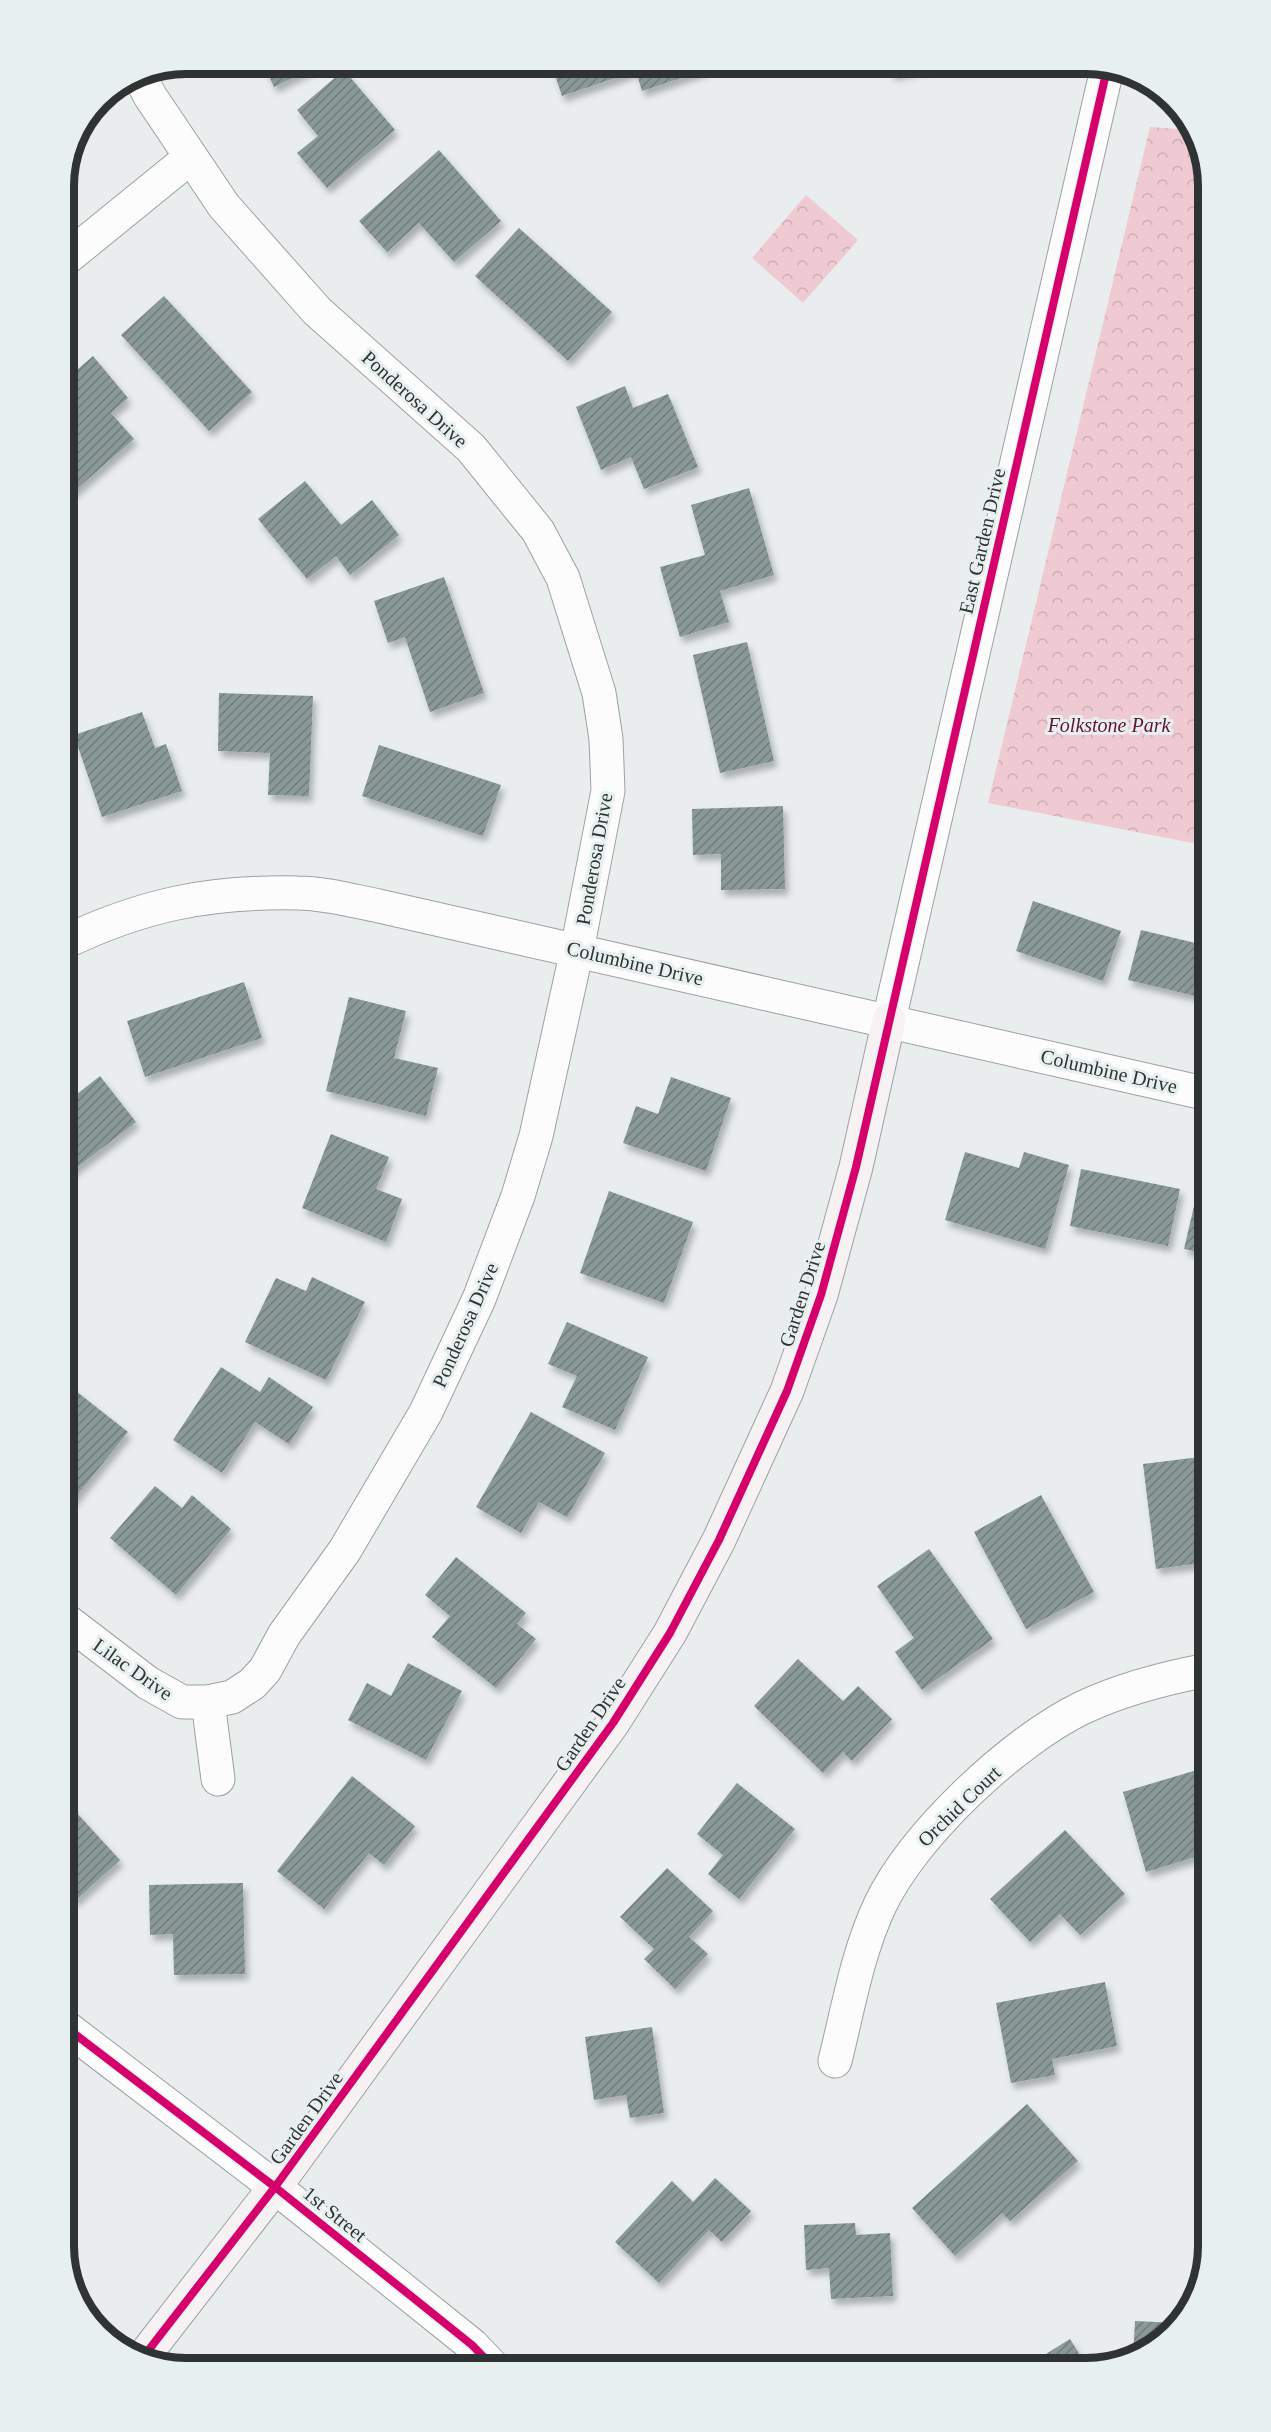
<svg xmlns="http://www.w3.org/2000/svg" width="1271" height="2432" font-family="Georgia,serif">
<style>
.park{fill:url(#park-crowns)}
.building{fill:url(#building-hatch);filter:url(#shadow)}
.lines{fill:none;stroke-linecap:round;stroke-linejoin:round}
.street-casing{stroke:#9ea1a1;stroke-width:35}
.secondary-casing{stroke:#9ea1a1;stroke-width:35}
.street{stroke:#fcfcfc;stroke-width:33}
.secondary{stroke:#f6f2f3;stroke-width:33}
.cycleway-casing{stroke:#e7efef;stroke-width:11}
.cycleway{stroke:#d6006c;stroke-width:8}
.labels{text-anchor:middle;dominant-baseline:central;stroke-width:6;stroke-linejoin:round;paint-order:stroke}
.street-label{font-size:20px;fill:#303333;stroke:#e7efef}
.park-label{font-size:20px;font-style:italic;fill:#641332;stroke:#e7efef}
.rim{fill:none;stroke:#303333;stroke-width:8}
</style>
<defs>
<pattern id="park-crowns" width="20" height="18" patternUnits="userSpaceOnUse" patternTransform="scale(1.5)"><rect width="20" height="18" fill="#efcad3"/><path d="M2 6a3 3 0 1 1 6 0M12 15a3 3 0 1 1 6 0" fill="none" stroke="#cdaeb6"/></pattern>
<pattern id="building-hatch" width="6" height="6" patternUnits="userSpaceOnUse" patternTransform="scale(1.5)"><rect width="6" height="6" fill="#8a9998"/><path d="M-1 1l2-2M0 6l6-6M5 7l2-2" fill="none" stroke="#717d7d"/></pattern>
<filter id="shadow"><feDropShadow dx="3.5" dy="6" stdDeviation="3" flood-color="#0004"/></filter>
</defs>
<rect width="100%" height="100%" fill="#e9eded"/>
<g class="park">
<path d="M1150 127 1192 130 1199 139 1208 186V846L988 803Z"/>
<path d="M806 195 858 240 803 303 752 258Z"/>
</g>
<g class="building">
<path d="M263 63H322L274 87Z"/>
<path d="M551 63H711V64L706 65 708 69 642 91 636 71 562 96Z"/>
<path d="M889 63H936V64L892 75Z"/>
<path d="M344 70 395 130 327 188 297 153 318 136 297 110Z"/>
<path d="M439 150 501 221 454 262 419 223 387 252 359 221Z"/>
<path d="M519 228 612 312 568 361 475 276Z"/>
<path d="M164 296 252 392 209 431 121 335Z"/>
<path d="M93 356 128 398 111 413 134 439 72 493 63 483V382Z"/>
<path d="M625 386 633 408 668 394 698 467 644 489 631 457 601 470 576 407Z"/>
<path d="M305 481 341 525 372 500 399 535 350 575 336 556 307 579 258 519Z"/>
<path d="M749 488 774 575 720 591 729 622 680 637 660 567 705 555 691 505Z"/>
<path d="M444 577 484 693 430 712 405 637 388 643 374 601Z"/>
<path d="M747 642 774 761 720 773 693 655Z"/>
<path d="M219 693 313 696 309 796 268 795 270 753 218 751Z"/>
<path d="M142 712 155 748 166 744 182 791 102 817 74 735Z"/>
<path d="M379 745 501 785 483 836 362 796Z"/>
<path d="M783 806 785 889 721 890V854L693 855 692 809Z"/>
<path d="M1033 901 1121 931 1103 981 1016 951Z"/>
<path d="M1141 930 1208 946V999L1128 980Z"/>
<path d="M244 982 262 1038 145 1077 127 1021Z"/>
<path d="M349 997 406 1011 394 1058 438 1068 426 1116 326 1091Z"/>
<path d="M100 1076 136 1122 63 1178V1105Z"/>
<path d="M671 1077 731 1098 706 1171 623 1143 636 1106 658 1114Z"/>
<path d="M331 1134 389 1157 376 1189 402 1199 386 1242 302 1208Z"/>
<path d="M965 1152 1019 1168 1024 1152 1069 1165 1045 1249 945 1220Z"/>
<path d="M1081 1169 1180 1189 1168 1246 1070 1226Z"/>
<path d="M609 1191 693 1222 664 1303 580 1273Z"/>
<path d="M1197 1193 1208 1196V1254L1184 1249Z"/>
<path d="M312 1277 365 1302 326 1380 245 1342 276 1278 306 1291Z"/>
<path d="M567 1322 648 1357 615 1430 562 1407 577 1376 548 1364Z"/>
<path d="M221 1367 260 1392 269 1377 313 1407 289 1444 255 1422 222 1473 173 1440Z"/>
<path d="M67 1384 128 1432 71 1503 63 1497V1389Z"/>
<path d="M531 1412 605 1453 567 1517 539 1502 521 1533 476 1507Z"/>
<path d="M1208 1456V1562L1156 1569 1143 1464Z"/>
<path d="M155 1486 182 1508 192 1495 231 1529 176 1595 110 1538Z"/>
<path d="M1041 1495 1094 1592 1026 1629 974 1532Z"/>
<path d="M929 1549 993 1639 922 1690 895 1652 914 1638 877 1586Z"/>
<path d="M456 1557 526 1613 517 1624 536 1639 496 1688 432 1637 450 1616 425 1595Z"/>
<path d="M798 1659 843 1701 858 1686 892 1719 852 1761 843 1752 823 1773 754 1706Z"/>
<path d="M408 1663 462 1691 426 1760 348 1720 367 1683 391 1696Z"/>
<path d="M1207 1767 1208 1813 1197 1816 1208 1853 1146 1872 1123 1792Z"/>
<path d="M352 1776 415 1826 384 1865 369 1853 324 1909 277 1871Z"/>
<path d="M737 1783 795 1829 739 1899 708 1874 723 1855 697 1834Z"/>
<path d="M63 1798 120 1860 75 1901 63 1888Z"/>
<path d="M1065 1830 1125 1894 1080 1935 1060 1914 1030 1942 990 1899Z"/>
<path d="M667 1868 713 1911 689 1937 708 1954 675 1989 644 1959 654 1949 620 1917Z"/>
<path d="M243 1883 245 1974 174 1975 173 1934 150 1935 149 1885Z"/>
<path d="M1105 1982 1117 2046 1052 2059 1055 2075 1011 2083 996 2003Z"/>
<path d="M652 2027 664 2113 630 2118 626 2095 594 2100 585 2037Z"/>
<path d="M1027 2104 1078 2161 1010 2221 1002 2213 955 2256 912 2208Z"/>
<path d="M715 2178 751 2211 722 2242 709 2230 659 2283 615 2242 672 2181 693 2202Z"/>
<path d="M855 2223 856 2235 890 2233 893 2296 831 2299 829 2268 806 2270 804 2225Z"/>
<path d="M1135 2321 1177 2323 1133 2359Z"/>
<path d="M1070 2339 1088 2368 1022 2369Z"/>
</g>
<g class="lines">
<g class="street-casing">
<g id="street">
<path d="M63 261 191 157"/>
<path d="M63 943C142 905 209 891 298 893 324 893 353 901 379 906L1208 1094"/>
<path d="M889 1020 1107 69"/>
<path d="M63 1618 148 1683 182 1702H208L232 1697 252 1684 265 1670 284 1635 345 1550 426 1412 479 1299 518 1196 536 1136 577 950 608 791 606 739 599 693 563 578 538 531 471 448 317 311 224 206 150 96 138 73"/>
<path d="M208 1702 218 1779"/>
<path d="M63 2025 275 2187 472 2345 495 2369"/>
<path d="M835 2061C848 2009 857 1954 880 1905 914 1834 1012 1742 1082 1708 1122 1689 1165 1678 1208 1670"/>
</g>
</g>
<g class="secondary-casing">
<path id="secondary" d="M144 2356 275 2187 613 1723 670 1633 719 1540 787 1391 821 1295 856 1167 889 1020"/>
</g>
<use href="#street" class="street"/>
<use href="#secondary" class="secondary"/>
<g class="cycleway-casing">
<g id="cycleway">
<path d="M63 2025 275 2187 472 2345 495 2369"/>
<path d="M144 2356 275 2187 613 1723 670 1633 719 1540 787 1391 821 1295 856 1167 1107 69"/>
</g>
</g>
<use href="#cycleway" class="cycleway"/>
</g>
<g class="labels">
<g class="street-label">
<text transform="translate(415 399) rotate(42)">Ponderosa Drive</text>
<text transform="translate(982 541) rotate(-77)">East Garden Drive</text>
<text transform="translate(594 859) rotate(-80)">Ponderosa Drive</text>
<text transform="translate(635 963) rotate(13)">Columbine Drive</text>
<text transform="translate(1109 1071) rotate(13)">Columbine Drive</text>
<text transform="translate(802 1294) rotate(-72)">Garden Drive</text>
<text transform="translate(465 1325) rotate(-66)">Ponderosa Drive</text>
<text transform="translate(133 1669) rotate(35)">Lilac Drive</text>
<text transform="translate(590 1724) rotate(-56)">Garden Drive</text>
<text transform="translate(959 1806) rotate(-44)">Orchid Court</text>
<text transform="translate(306 2118) rotate(-54)">Garden Drive</text>
<text transform="translate(335 2214) rotate(39)">1st Street</text>
</g>
<g class="park-label">
<text x="1109" y="725">Folkstone Park</text>
</g>
</g>
<path d="M0 0H1271V2432H0ZM186 74H1086A112 112 0 0 1 1198 186V2246A112 112 0 0 1 1086 2358H186A112 112 0 0 1 74 2246V186A112 112 0 0 1 186 74Z" fill="#e7efef" fill-rule="evenodd"/>
<path class="rim" d="M186 74H1086A112 112 0 0 1 1198 186V2246A112 112 0 0 1 1086 2358H186A112 112 0 0 1 74 2246V186A112 112 0 0 1 186 74Z"/>
</svg>
